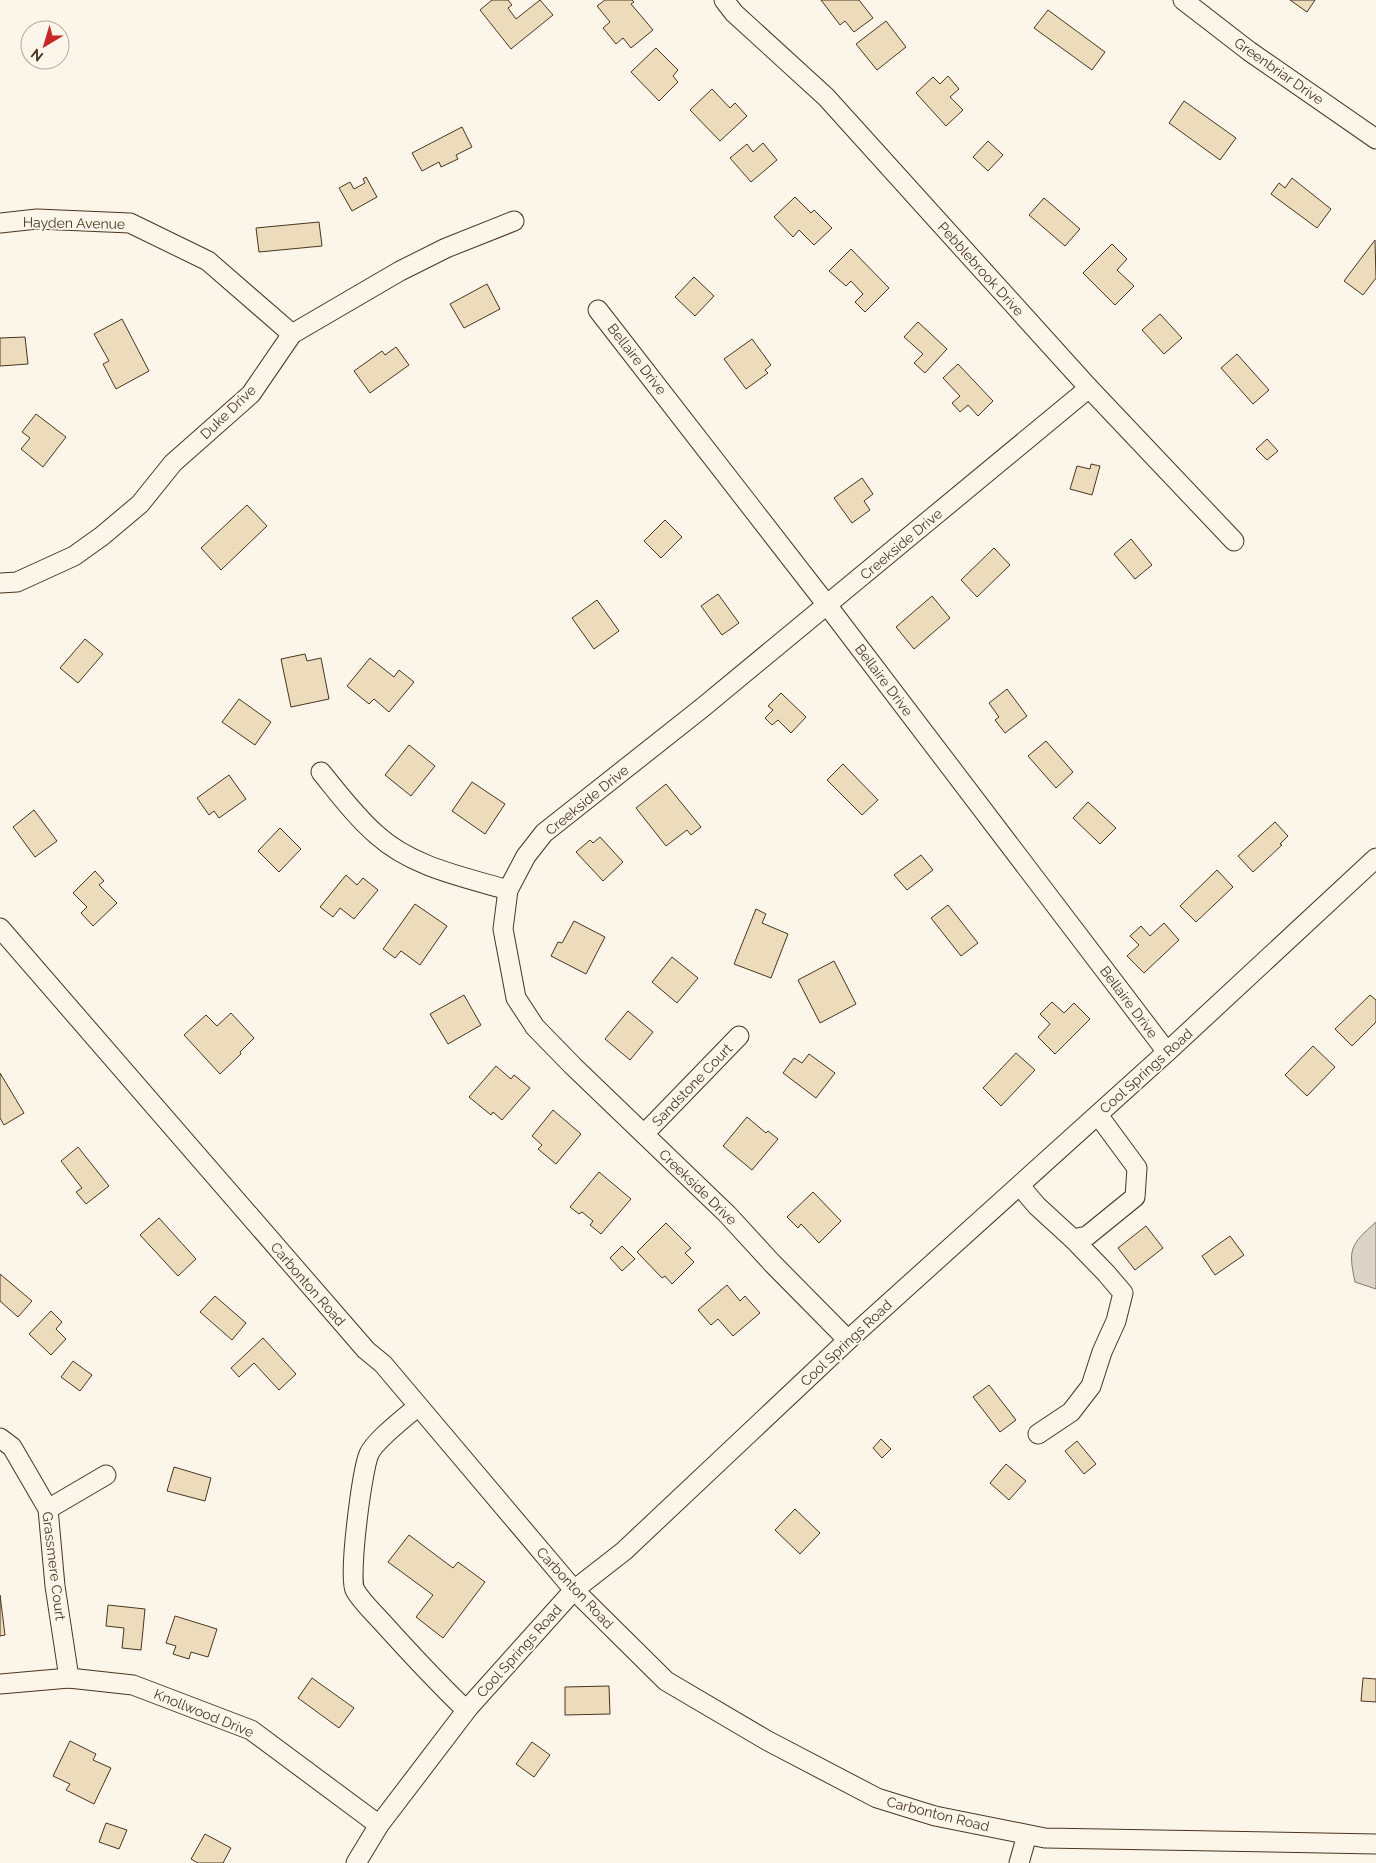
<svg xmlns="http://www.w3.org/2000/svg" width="1376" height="1863" font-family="Raleway,sans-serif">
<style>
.water{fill:#dcd4c6;stroke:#887966}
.building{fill:#ecdcbc;stroke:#4a3520}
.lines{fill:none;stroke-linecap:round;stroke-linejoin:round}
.minor-casing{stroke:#4a3520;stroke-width:21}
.minor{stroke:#fbf6e9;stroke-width:19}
.labels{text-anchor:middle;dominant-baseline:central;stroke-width:4;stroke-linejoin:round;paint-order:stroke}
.street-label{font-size:14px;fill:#4a3520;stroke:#fbf6e9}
</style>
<rect width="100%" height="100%" fill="#fbf6e9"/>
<path class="water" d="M1376 1222V1289L1355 1282C1348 1249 1350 1245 1376 1222Z"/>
<g class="building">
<path d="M492 0H508L512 5 508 8 516 19 540 0 553 15 511 49 480 10Z"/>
<path d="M605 0H632L634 2 631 4 653 30 631 48 623 38 616 44 603 28 610 22 597 6Z"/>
<path d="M821 0H859L873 18 854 32 845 21 840 25Z"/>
<path d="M1290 0H1315L1307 12Z"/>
<path d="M1048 10 1105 52 1092 70 1034 28Z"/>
<path d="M886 21 906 47 877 70 856 44Z"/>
<path d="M656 48 678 70 673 76 678 82 659 101 631 72Z"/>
<path d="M948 76 959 89 950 97 963 110 946 126 916 93 933 77 940 84Z"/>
<path d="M712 89 730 108 735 103 747 116 720 141 690 110Z"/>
<path d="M1184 101 1236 138 1220 160 1169 123Z"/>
<path d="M462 127 472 147 456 155 458 159 441 167 439 162 422 171 412 153Z"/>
<path d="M988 141 1003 155 988 171 973 157Z"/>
<path d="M763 143 777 160 751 182 730 158 747 144 753 152Z"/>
<path d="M366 177 377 197 352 211 339 188 350 182 354 189 365 183 363 179Z"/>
<path d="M1292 178 1331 209 1317 228 1271 194 1279 183 1285 188Z"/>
<path d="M795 197 811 213 814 210 832 228 814 245 799 230 793 237 774 217Z"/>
<path d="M1044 198 1080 229 1065 246 1029 215Z"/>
<path d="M319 222 322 246 259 252 256 228Z"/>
<path d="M1375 240 1376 278 1363 295 1344 281Z"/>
<path d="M1112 244 1127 259 1117 270 1134 286 1115 305 1083 273Z"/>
<path d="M851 249 889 288 865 312 855 302 863 294 851 281 846 286 829 271Z"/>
<path d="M694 277 714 296 695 316 675 297Z"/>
<path d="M487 284 500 309 464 328 450 304Z"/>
<path d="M1160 314 1182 338 1164 354 1142 330Z"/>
<path d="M122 319 149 371 116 389 103 364 109 361 94 334Z"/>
<path d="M918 322 947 349 925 373 914 363 923 354 904 337Z"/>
<path d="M25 337 28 364 0 366V338Z"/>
<path d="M752 339 771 365 765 370 768 373 746 389 724 359Z"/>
<path d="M396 347 409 365 370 393 354 371 382 351 385 355Z"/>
<path d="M1237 354 1269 390 1253 404 1221 368Z"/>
<path d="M958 364 993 401 978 416 968 405 960 412 952 403 960 396 943 378Z"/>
<path d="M36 414 66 437 43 467 21 449 30 438 22 432Z"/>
<path d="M1267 439 1278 451 1267 460 1256 449Z"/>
<path d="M1091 464 1100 466 1092 495 1070 489 1077 466 1090 469Z"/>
<path d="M862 478 873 494 864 501 870 510 852 523 834 498Z"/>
<path d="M247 505 267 526 221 570 201 548Z"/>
<path d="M665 520 682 537 661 558 644 541Z"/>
<path d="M1131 539 1152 565 1135 579 1114 554Z"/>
<path d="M994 548 1010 565 977 597 961 580Z"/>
<path d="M718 594 739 623 722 635 701 606Z"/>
<path d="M932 596 950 618 914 649 896 627Z"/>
<path d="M597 600 619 631 594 649 572 618Z"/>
<path d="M85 639 103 654 78 683 60 668Z"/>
<path d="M305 654 307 661 321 658 329 699 291 707 281 659Z"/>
<path d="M370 658 394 677 399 670 414 682 389 712 374 699 369 704 347 686Z"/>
<path d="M1007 689 1027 716 1005 733 995 720 999 717 989 703Z"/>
<path d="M781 693 806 717 791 733 778 720 772 725 765 718 773 710 768 706Z"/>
<path d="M239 699 271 722 255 745 222 722Z"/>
<path d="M1046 741 1073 772 1056 788 1028 756Z"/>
<path d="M409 745 435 766 411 796 385 775Z"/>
<path d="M843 764 878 800 862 815 827 780Z"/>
<path d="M229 775 246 799 219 818 214 811 209 815 197 798Z"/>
<path d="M472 782 505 804 485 834 452 811Z"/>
<path d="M666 784 701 827 691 835 687 830 666 846 636 808Z"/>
<path d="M1088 802 1116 828 1100 844 1073 818Z"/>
<path d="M34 810 57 841 35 857 13 827Z"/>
<path d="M1275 822 1288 836 1280 844 1282 845 1253 872 1238 856Z"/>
<path d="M280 828 301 849 279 872 258 851Z"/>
<path d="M600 837 623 862 603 881 576 852 590 840 593 843Z"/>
<path d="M921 855 933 870 907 890 894 875Z"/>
<path d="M1217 870 1233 887 1196 922 1180 906Z"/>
<path d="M95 871 104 881 99 885 117 903 93 926 81 913 87 907 73 893Z"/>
<path d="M346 875 357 885 363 878 378 890 354 919 340 908 333 917 320 907Z"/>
<path d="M415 904 447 926 420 965 401 951 395 958 383 949Z"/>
<path d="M948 905 978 943 961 956 931 918Z"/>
<path d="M756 909 766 914 762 923 788 934 771 978 734 964Z"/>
<path d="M574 921 605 937 586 974 551 956 558 942 562 943Z"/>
<path d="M1164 923 1179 940 1144 973 1127 956 1139 945 1130 936 1141 926 1150 936Z"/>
<path d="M672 957 698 978 677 1003 652 982Z"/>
<path d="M834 961 856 1004 820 1023 798 980Z"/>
<path d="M464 995 481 1025 448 1044 430 1014Z"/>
<path d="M1370 995 1376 1000V1022L1352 1046 1335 1029Z"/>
<path d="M1052 1002 1064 1013 1074 1003 1090 1019 1055 1054 1038 1037 1050 1024 1040 1014Z"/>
<path d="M628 1011 653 1032 630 1060 605 1039Z"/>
<path d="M231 1013 254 1038 240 1052 241 1054 220 1074 184 1035 206 1015 217 1026Z"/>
<path d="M1313 1046 1335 1067 1307 1096 1285 1075Z"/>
<path d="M1016 1053 1035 1070 1001 1106 983 1088Z"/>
<path d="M809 1054 835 1073 816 1098 783 1073 794 1058 802 1063Z"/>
<path d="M496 1066 511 1079 514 1075 530 1088 502 1120 493 1112 491 1115 469 1097Z"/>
<path d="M0 1073 24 1113 4 1125 0 1118Z"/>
<path d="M553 1110 581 1134 556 1164 538 1149 542 1145 532 1136Z"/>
<path d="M747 1117 766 1133 768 1131 778 1139 752 1170 723 1146Z"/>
<path d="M78 1147 109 1186 86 1204 76 1192 82 1188 61 1161Z"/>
<path d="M599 1172 631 1199 601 1234 590 1225 593 1221 582 1212 579 1214 570 1207Z"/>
<path d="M813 1192 841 1221 819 1243 801 1224 798 1228 787 1217Z"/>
<path d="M159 1218 196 1259 178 1276 140 1235Z"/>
<path d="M666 1223 691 1248 685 1253 694 1262 672 1284 665 1276 662 1278 637 1252Z"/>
<path d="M1146 1226 1163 1248 1135 1270 1118 1248Z"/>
<path d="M1230 1236 1244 1255 1215 1275 1202 1256Z"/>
<path d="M622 1246 635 1259 622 1271 610 1258Z"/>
<path d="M0 1274 32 1301 18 1317 0 1301Z"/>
<path d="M727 1285 740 1301 745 1296 760 1313 733 1336 718 1319 711 1325 698 1310Z"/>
<path d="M215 1296 246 1323 232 1340 200 1312Z"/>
<path d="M51 1311 62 1322 56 1329 66 1339 51 1355 29 1334Z"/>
<path d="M263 1338 296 1374 279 1390 254 1363 239 1377 231 1368Z"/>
<path d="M73 1361 92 1375 80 1391 61 1377Z"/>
<path d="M989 1385 1016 1420 1000 1432 973 1397Z"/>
<path d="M881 1439 891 1449 882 1458 873 1448Z"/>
<path d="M1077 1441 1096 1464 1084 1474 1065 1451Z"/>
<path d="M1006 1464 1026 1481 1009 1500 990 1483Z"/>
<path d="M174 1467 211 1478 205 1501 167 1491Z"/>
<path d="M795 1509 820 1533 800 1554 775 1530Z"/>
<path d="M409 1535 453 1568 458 1562 485 1582 443 1638 416 1617 433 1595 388 1562Z"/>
<path d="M0 1595 5 1635 0 1636Z"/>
<path d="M108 1605 145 1609 141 1650 122 1648 124 1628 106 1626Z"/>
<path d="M175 1616 217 1629 208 1657 191 1652 189 1659 173 1654 176 1646 166 1643Z"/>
<path d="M312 1678 354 1708 339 1728 298 1698Z"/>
<path d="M1363 1678 1376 1679V1702L1361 1701Z"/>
<path d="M609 1686 610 1714 565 1715V1687Z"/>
<path d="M70 1741 96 1754 93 1760 111 1768 94 1804 66 1790 70 1784 53 1776Z"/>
<path d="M532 1742 550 1755 534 1777 516 1764Z"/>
<path d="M106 1823 127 1830 119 1849 99 1842Z"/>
<path d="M205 1834 231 1848 223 1863H198L191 1859Z"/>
</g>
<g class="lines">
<g class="minor-casing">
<g id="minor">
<path d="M724 0 734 13 826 97 1089 388 1234 541"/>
<path d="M1183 0 1249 51 1376 139"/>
<path d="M0 223 37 219 130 223 208 261 292 334"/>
<path d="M598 310 827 605 1167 1052"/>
<path d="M0 583 17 582 74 556 102 536 140 504 173 463 251 394 292 334 400 271 446 248 514 221"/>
<path d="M321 772C339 794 356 817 377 835 412 867 464 877 508 890"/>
<path d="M0 928 366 1350 383 1364 574 1590 666 1681 768 1741 877 1798 935 1816 1045 1838 1376 1844"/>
<path d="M644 1134 739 1036"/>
<path d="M1020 1186 1037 1206 1073 1239 1087 1236 1135 1197 1137 1168 1098 1115"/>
<path d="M848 1340 772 1263 727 1214 573 1066 535 1027 516 998 503 929 508 890 526 856 544 833 702 708 1089 388"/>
<path d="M418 1406C406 1417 375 1440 369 1454 362 1470 348 1578 355 1590 361 1601 373 1612 382 1622 409 1652 437 1682 466 1710"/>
<path d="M1038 1434 1071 1412 1091 1386 1102 1352 1116 1321 1123 1293 1106 1273 1073 1239"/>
<path d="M0 1438 12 1447 48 1509 55 1586 69 1678"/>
<path d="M48 1509 106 1475"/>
<path d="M0 1684 69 1678 133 1685 251 1730 379 1825"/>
<path d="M356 1863 379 1825 469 1707 574 1590 624 1551 848 1340 1167 1052 1376 858"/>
<path d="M1019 1863 1027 1835"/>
</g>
</g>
<use href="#minor" class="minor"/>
</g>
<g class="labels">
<g class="street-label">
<text transform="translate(1279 71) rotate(35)">Greenbriar Drive</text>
<text transform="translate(74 223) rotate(1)">Hayden Avenue</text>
<text transform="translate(981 269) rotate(48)">Pebblebrook Drive</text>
<text transform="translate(637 359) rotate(52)">Bellaire Drive</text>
<text transform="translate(228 412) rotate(-44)">Duke Drive</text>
<text transform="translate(901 544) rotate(-40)">Creekside Drive</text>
<text transform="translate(884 680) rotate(53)">Bellaire Drive</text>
<text transform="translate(587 800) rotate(-39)">Creekside Drive</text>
<text transform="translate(1129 1002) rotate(53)">Bellaire Drive</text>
<text transform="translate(1146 1071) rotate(-42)">Cool Springs Road</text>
<text transform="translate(692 1085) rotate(-46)">Sandstone Court</text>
<text transform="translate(698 1187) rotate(44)">Creekside Drive</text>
<text transform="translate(308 1284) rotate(49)">Carbonton Road</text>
<text transform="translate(846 1343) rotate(-43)">Cool Springs Road</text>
<text transform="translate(54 1566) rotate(83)">Grassmere Court</text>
<text transform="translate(575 1588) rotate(47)">Carbonton Road</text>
<text transform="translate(519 1651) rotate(-48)">Cool Springs Road</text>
<text transform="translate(204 1713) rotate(22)">Knollwood Drive</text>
<text transform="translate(938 1814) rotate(14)">Carbonton Road</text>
</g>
</g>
<g transform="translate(45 45) rotate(218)"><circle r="24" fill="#fbf6e9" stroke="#b4a999"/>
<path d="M0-4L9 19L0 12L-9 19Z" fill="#c62828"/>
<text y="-8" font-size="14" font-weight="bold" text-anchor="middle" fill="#4a3520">N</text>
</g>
</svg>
